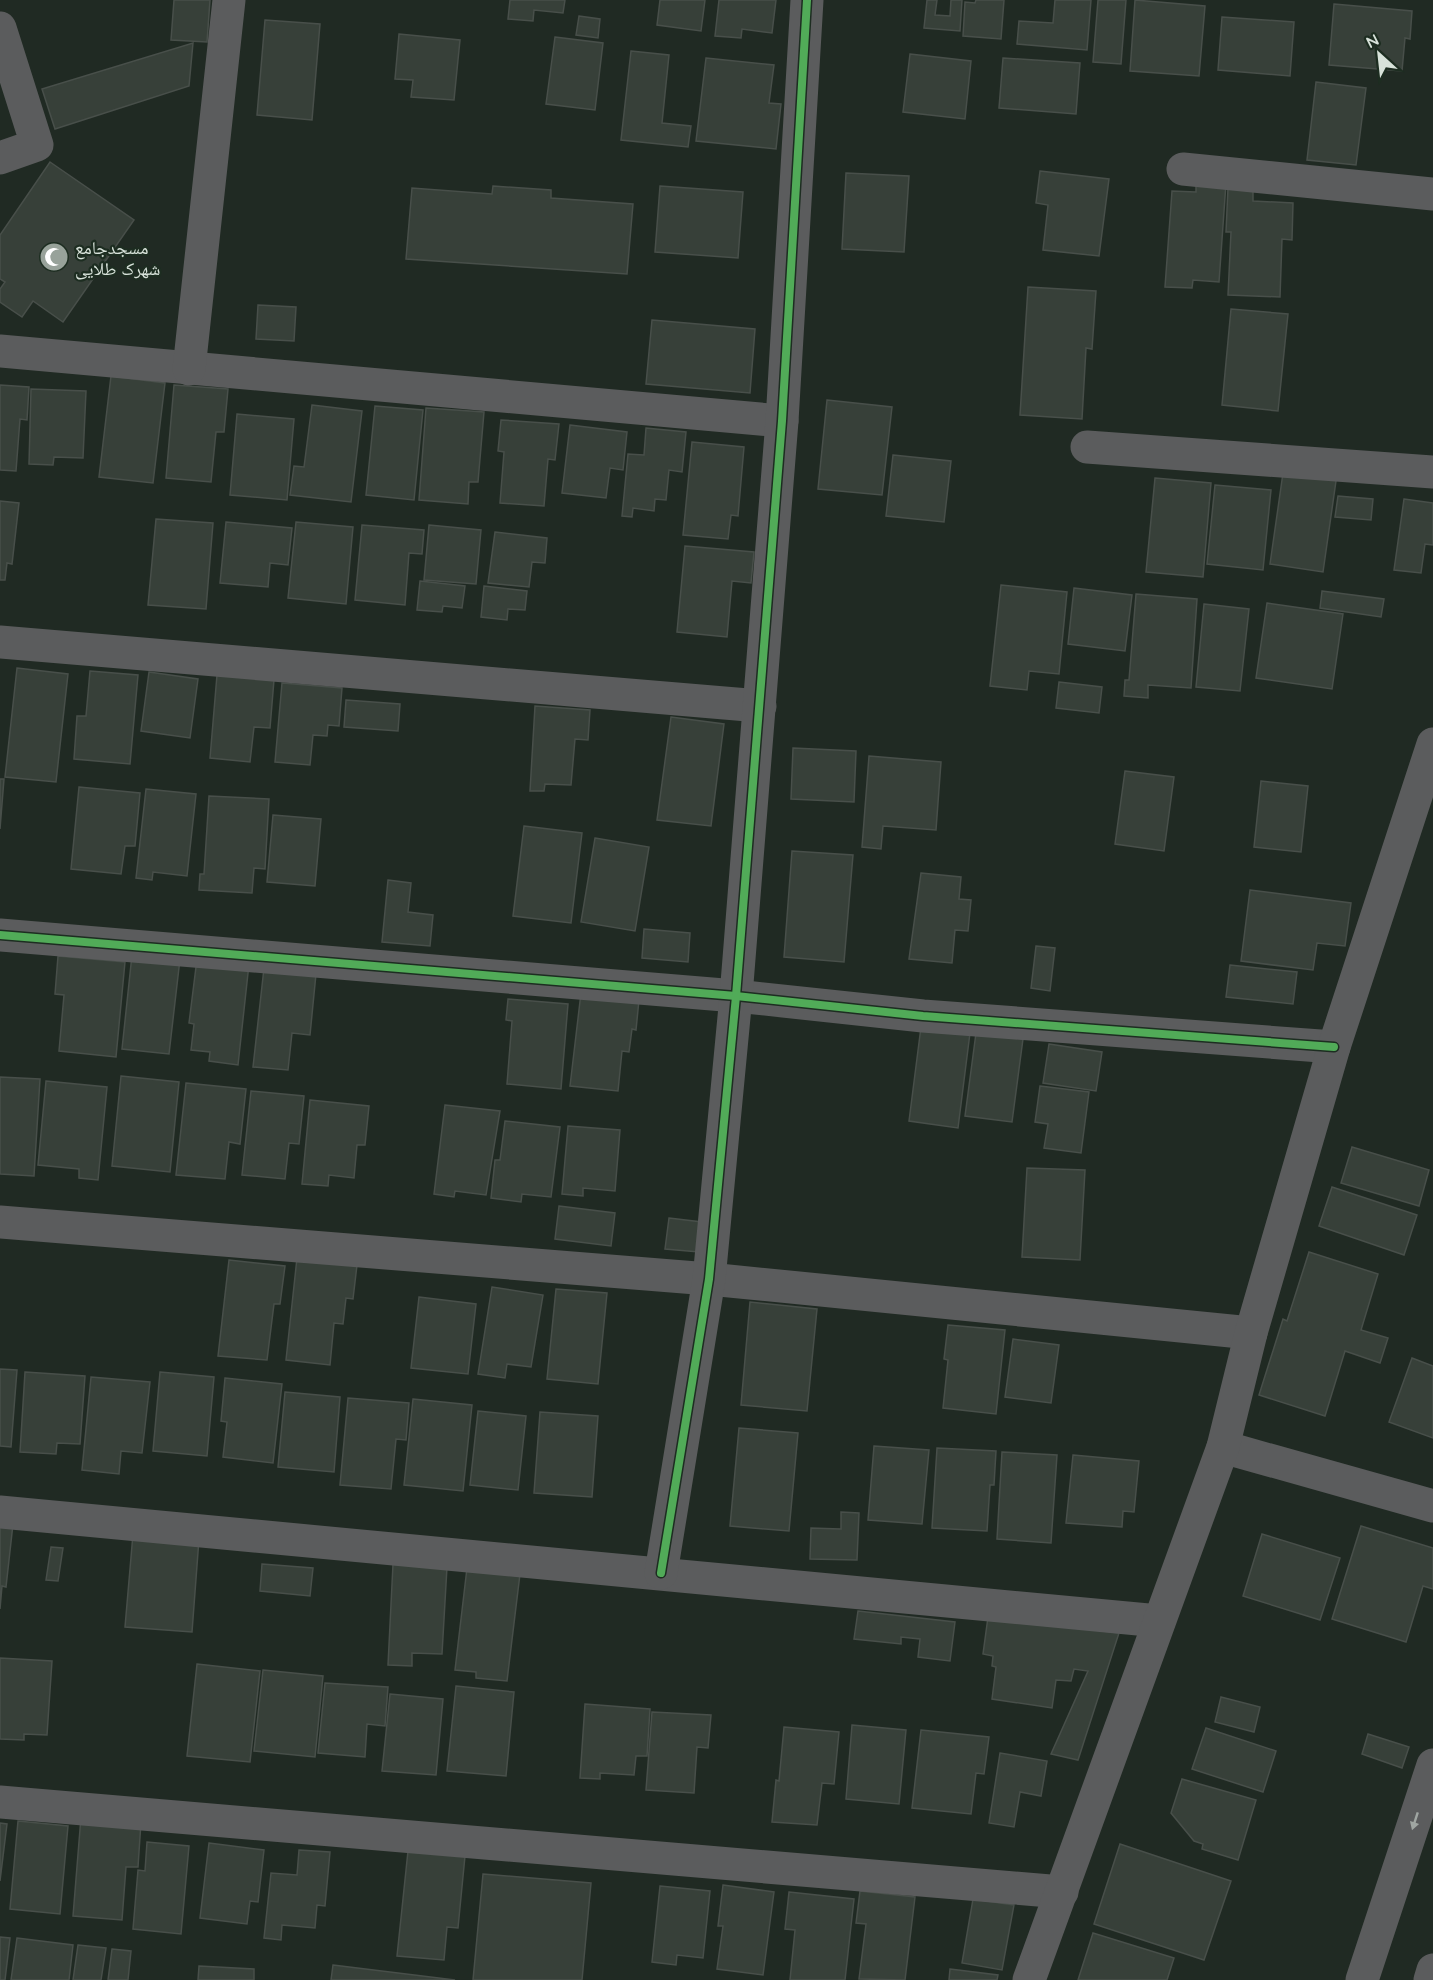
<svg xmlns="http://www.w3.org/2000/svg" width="1433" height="1980" font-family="Quicksand,'Noto Naskh Arabic',sans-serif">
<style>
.building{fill:#374039;stroke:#484f4a;stroke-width:1.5}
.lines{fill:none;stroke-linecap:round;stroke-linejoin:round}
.minor{stroke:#5b5c5d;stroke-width:33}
.cycleway-casing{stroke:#1d2d21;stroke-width:11}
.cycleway{stroke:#51ab58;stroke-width:8}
.oneway{fill:#a0a6a2}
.labels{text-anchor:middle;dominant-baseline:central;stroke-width:4.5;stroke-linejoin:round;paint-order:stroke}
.poi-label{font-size:18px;fill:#d8e2da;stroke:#1d2d21;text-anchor:start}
</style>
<rect width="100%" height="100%" fill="#202a23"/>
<g class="building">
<path d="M174 0H210L207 42 171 40Z"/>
<path d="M510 0H565L563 13 534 10 533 21 508 19Z"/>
<path d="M660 0H705L701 31 657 25Z"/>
<path d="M719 0H776L772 33 742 29 741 38 715 36Z"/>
<path d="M927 0H937L935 15 950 16 951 0H962L960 31 924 28Z"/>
<path d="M976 0H1004L1001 39 963 36 965 2 975 3Z"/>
<path d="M1055 0H1091L1087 50 1017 44 1019 21 1053 23Z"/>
<path d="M1098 0H1126L1121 64 1093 62Z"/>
<path d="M1135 0 1205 6 1199 76 1130 71Z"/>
<path d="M1334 4 1412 11 1410 39 1405 38 1402 71 1329 65Z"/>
<path d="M579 16 600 19 598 38 576 35Z"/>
<path d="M1222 17 1294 22 1290 76 1218 70Z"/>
<path d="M265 20 320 24 312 120 257 115Z"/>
<path d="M399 34 460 40 454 100 411 97 413 80 395 79Z"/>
<path d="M555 37 603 43 595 110 546 104Z"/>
<path d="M193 43 189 86 55 129 42 89Z"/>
<path d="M631 51 669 55 662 123 691 126 688 147 621 140Z"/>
<path d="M910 54 971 61 965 119 903 112Z"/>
<path d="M706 58 774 65 769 103 781 104 776 149 696 141Z"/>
<path d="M1003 58 1080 63 1076 114 999 108Z"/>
<path d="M1316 82 1366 88 1356 165 1307 160Z"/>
<path d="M50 162 134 220 63 322 33 301 22 317 0 302V289L5 282 0 279V235Z"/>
<path d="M1040 171 1109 179 1099 256 1043 250 1048 205 1036 203Z"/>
<path d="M846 173 909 176 904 252 842 249Z"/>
<path d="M1196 181 1226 183 1219 282 1193 280 1192 288 1165 287 1172 191 1196 192Z"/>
<path d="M493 186 551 190V198L633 204 627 274 406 259 412 188 492 194Z"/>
<path d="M660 186 743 192 738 258 655 252Z"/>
<path d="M1228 188 1253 189V201L1293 203 1292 240 1282 239 1280 297 1228 295 1231 232H1226Z"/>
<path d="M1028 287 1096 291 1092 349 1086 348 1082 419 1020 415Z"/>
<path d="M258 305 296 307 294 341 256 339Z"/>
<path d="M1231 309 1288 314 1278 411 1222 405Z"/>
<path d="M652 320 755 329 750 393 646 384Z"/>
<path d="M111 376 165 383 153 483 99 477Z"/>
<path d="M0 385 29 387 27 420 20 419 16 471 0 470Z"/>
<path d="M174 385 228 389 224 432H216L211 482 166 478Z"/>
<path d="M31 389 86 391 83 458 54 457 53 465 29 464Z"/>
<path d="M827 400 892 407 882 495 818 489Z"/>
<path d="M312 405 362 411 351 502 290 495 294 466 304 467Z"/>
<path d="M375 406 423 410 414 500 366 495Z"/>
<path d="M426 408 484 412 478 482H469L468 504 419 500Z"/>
<path d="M237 414 294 419 287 500 230 495Z"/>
<path d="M501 420 559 424 555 460 548 459 544 506 500 503 504 452 498 451Z"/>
<path d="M570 425 627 432 623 470 610 468 606 498 562 493Z"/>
<path d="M646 428 686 432 682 472 669 470 666 500 655 499 654 511 633 508 632 517 622 516 628 454 644 455Z"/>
<path d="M692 442 744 447 738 516 731 515 728 539 683 535Z"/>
<path d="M893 455 951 461 944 522 886 516Z"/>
<path d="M1284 466 1337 474 1323 572 1270 564Z"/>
<path d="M1155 478 1211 483 1203 577 1146 572Z"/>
<path d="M1215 485 1271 490 1263 570 1207 564Z"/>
<path d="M1338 496 1373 499 1371 520 1335 517Z"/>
<path d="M1404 499 1433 503V545L1425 544 1421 573 1394 570Z"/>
<path d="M0 501 19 503 12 564 7 563 5 580H0Z"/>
<path d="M156 519 213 523 206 609 148 605Z"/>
<path d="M226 522 292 528 288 565 270 563 268 587 220 583Z"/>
<path d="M296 522 353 527 346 604 288 598Z"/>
<path d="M362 525 424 530 422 554 409 553 405 605 355 600Z"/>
<path d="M429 525 481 530 476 584 424 580Z"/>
<path d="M495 532 547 538 545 563 532 562 529 587 488 583Z"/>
<path d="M685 546 754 552 751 583 732 581 727 637 677 632Z"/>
<path d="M420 581 465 586 462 608 443 606 442 612 417 610Z"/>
<path d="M1001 585 1067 592 1059 674 1029 671 1027 690 990 686Z"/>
<path d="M484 586 527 591 525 610 508 609 507 620 481 617Z"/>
<path d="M1074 588 1132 595 1125 651 1068 644Z"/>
<path d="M1322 591 1384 599 1381 617 1320 608Z"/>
<path d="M1136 594 1197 599 1191 688 1148 685V698L1124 696 1125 680H1129Z"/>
<path d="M1267 603 1343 614 1332 689 1256 678Z"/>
<path d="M1204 604 1249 609 1240 691 1196 687Z"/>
<path d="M17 668 68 674 56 782 5 777Z"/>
<path d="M90 671 138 675 130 764 74 759 77 716H86Z"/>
<path d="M149 672 198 679 190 738 141 731Z"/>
<path d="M217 675 274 680 270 728 254 727 250 762 210 758Z"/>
<path d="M1059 682 1102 687 1099 713 1056 708Z"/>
<path d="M282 683 342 688 339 726 328 725 327 736 313 735 310 765 275 762Z"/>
<path d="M346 700 400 704 398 731 344 727Z"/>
<path d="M535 706 590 710 588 740 575 739 571 785 545 784 544 791H530Z"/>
<path d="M671 717 724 724 711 826 657 820Z"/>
<path d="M793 748 856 751 854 802 791 799Z"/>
<path d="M869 756 941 762 936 830 883 826 881 849 862 847Z"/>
<path d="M1125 771 1174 777 1164 851 1115 844Z"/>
<path d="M0 779H4L0 829Z"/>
<path d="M1261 781 1308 786 1301 852 1254 847Z"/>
<path d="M79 787 140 793 135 846H125L121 874 71 869Z"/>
<path d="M146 789 196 794 187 876 153 872 152 880 136 878Z"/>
<path d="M209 796 269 799 265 869 254 868 252 893 199 890 200 874H204Z"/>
<path d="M273 815 321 819 315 886 267 882Z"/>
<path d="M524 826 582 833 571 923 513 916Z"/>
<path d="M595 838 649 847 635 931 581 922Z"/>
<path d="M792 851 853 855 844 962 784 957Z"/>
<path d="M921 873 961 877 959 899 971 900 968 931 955 930 952 963 909 959Z"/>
<path d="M388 880 411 883 408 912 433 915 430 946 382 942Z"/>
<path d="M1250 890 1351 903 1345 946 1317 943 1313 970 1241 961Z"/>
<path d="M644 929 690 933 688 962 642 958Z"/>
<path d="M1036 946 1055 948 1050 991 1031 988Z"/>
<path d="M132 955 180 959 169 1054 122 1049Z"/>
<path d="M58 956 125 962 116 1057 59 1051 64 995 55 994Z"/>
<path d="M197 959 249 964 238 1065 209 1061 210 1052 191 1050 194 1024 189 1023Z"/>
<path d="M1230 965 1297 972 1293 1004 1226 997Z"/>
<path d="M264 968 316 974 310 1035 292 1033 288 1070 253 1067Z"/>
<path d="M581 993 639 1000 636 1030 632 1029 629 1052 622 1051 618 1091 570 1086Z"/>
<path d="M508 999 568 1004 561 1089 507 1084 512 1021 506 1020Z"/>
<path d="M921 1027 970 1033 958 1128 909 1121Z"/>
<path d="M976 1033 1023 1039 1012 1122 965 1116Z"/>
<path d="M1049 1044 1102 1052 1096 1091 1043 1083Z"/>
<path d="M121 1076 179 1082 170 1172 112 1166Z"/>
<path d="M0 1077 40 1079 34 1176 0 1174Z"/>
<path d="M46 1081 107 1087 98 1180 79 1178V1169L38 1165Z"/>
<path d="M186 1083 246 1089 240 1144 229 1142 225 1179 176 1175Z"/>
<path d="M1040 1086 1089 1092 1081 1153 1044 1148 1048 1124 1035 1122Z"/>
<path d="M251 1091 304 1096 299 1144 289 1143 285 1179 242 1175Z"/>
<path d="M310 1100 369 1106 365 1145H357L354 1178 329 1175 328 1186 302 1184Z"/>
<path d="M445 1105 500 1111 486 1195 455 1191 454 1197 434 1194Z"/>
<path d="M505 1121 560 1127 551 1197 522 1194 521 1202 491 1198 495 1160H500Z"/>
<path d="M568 1126 620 1130 615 1191 583 1188V1196L562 1194Z"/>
<path d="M1352 1147 1429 1170 1419 1206 1341 1183Z"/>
<path d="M1027 1168 1085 1170 1080 1260 1022 1257Z"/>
<path d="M1332 1187 1417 1215 1404 1255 1319 1226Z"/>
<path d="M559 1206 615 1213 611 1246 555 1239Z"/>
<path d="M669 1218 702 1222 699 1252 665 1249Z"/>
<path d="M1309 1252 1378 1274 1361 1330 1388 1338 1380 1363 1345 1351 1325 1416 1259 1395 1283 1319 1287 1321Z"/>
<path d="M297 1258 357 1265 353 1299 346 1298 343 1324 334 1323 330 1365 286 1360Z"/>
<path d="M229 1260 285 1266 280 1304H274L267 1360 218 1356Z"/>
<path d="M492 1287 543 1295 531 1367 507 1364 505 1378 478 1374Z"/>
<path d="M556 1289 607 1293 598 1384 547 1379Z"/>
<path d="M419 1297 476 1304 468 1374 411 1368Z"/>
<path d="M750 1302 817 1309 807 1411 741 1405Z"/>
<path d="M948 1325 1005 1330 996 1414 943 1408 948 1360 944 1359Z"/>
<path d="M1013 1339 1059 1345 1051 1403 1005 1397Z"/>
<path d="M1412 1358 1433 1366V1438L1389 1422Z"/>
<path d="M0 1369 17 1370 11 1447 0 1446Z"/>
<path d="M25 1372 85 1376 80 1444 57 1443 56 1454 20 1452Z"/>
<path d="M160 1372 214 1377 207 1456 153 1451Z"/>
<path d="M91 1377 150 1382 142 1453 121 1451 119 1474 82 1470Z"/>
<path d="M225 1378 282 1384 273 1463 223 1457 227 1422 221 1421Z"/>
<path d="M285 1392 340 1397 334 1472 278 1467Z"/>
<path d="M348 1398 409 1403 406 1440 396 1439 391 1489 340 1485Z"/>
<path d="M413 1399 472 1405 463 1491 404 1485Z"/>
<path d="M478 1411 526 1416 518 1490 470 1485Z"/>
<path d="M540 1412 598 1416 592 1497 534 1493Z"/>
<path d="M739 1428 798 1433 789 1531 730 1526Z"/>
<path d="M874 1446 929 1450 922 1524 868 1520Z"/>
<path d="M937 1448 996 1451 994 1485H990L987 1531 932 1528Z"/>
<path d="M1002 1452 1057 1455 1051 1543 997 1539Z"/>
<path d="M1073 1455 1139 1461 1134 1512 1123 1511 1122 1527 1066 1523Z"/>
<path d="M841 1512 859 1513 857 1560 810 1559 811 1528 841 1529Z"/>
<path d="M0 1522 13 1524 6 1587 2 1586 0 1609Z"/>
<path d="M1361 1526 1433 1548V1589L1423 1586 1406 1642 1332 1619Z"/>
<path d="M133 1534 199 1539 192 1632 125 1627Z"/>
<path d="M1262 1534 1340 1558 1320 1620 1243 1596Z"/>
<path d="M51 1547 63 1548 58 1581 46 1580Z"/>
<path d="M262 1564 313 1568 310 1596 260 1591Z"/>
<path d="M393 1564 447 1567 442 1654 412 1653V1666L388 1665Z"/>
<path d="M467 1568 520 1574 507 1681 476 1678V1672L455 1670Z"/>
<path d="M858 1611 955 1622 950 1661 918 1657 920 1639 901 1637V1644L854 1639Z"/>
<path d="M988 1617 1119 1633 1078 1760 1051 1754 1088 1671 1074 1669 1071 1681 1056 1680 1052 1708 992 1699 996 1667 992 1666 993 1656 983 1654Z"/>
<path d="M0 1658 52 1661 47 1735 24 1734V1740L0 1739Z"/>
<path d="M197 1664 260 1671 250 1762 187 1756Z"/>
<path d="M263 1670 323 1676 315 1757 254 1751Z"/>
<path d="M325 1683 388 1687 385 1726 367 1724 365 1757 318 1753Z"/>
<path d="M456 1686 514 1692 506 1776 447 1771Z"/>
<path d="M390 1694 443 1699 436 1775 382 1771Z"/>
<path d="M1221 1697 1260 1707 1254 1732 1215 1722Z"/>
<path d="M585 1704 650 1709 647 1756H636L634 1775 600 1773V1779L580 1778Z"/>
<path d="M652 1712 711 1715 708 1748 697 1747 694 1793 646 1790Z"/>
<path d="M852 1725 906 1730 899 1804 846 1799Z"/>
<path d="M784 1727 839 1732 834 1784 822 1783 817 1825 772 1822 776 1780 779 1781Z"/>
<path d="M1206 1728 1276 1751 1263 1792 1192 1769Z"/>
<path d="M921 1730 989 1737 984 1774 976 1773 971 1814 912 1808Z"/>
<path d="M1368 1734 1409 1747 1402 1768 1362 1754Z"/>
<path d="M1000 1753 1047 1761 1041 1796 1020 1792 1014 1827 989 1823Z"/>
<path d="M1182 1779 1256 1800 1238 1860 1202 1849 1203 1844 1194 1841 1171 1813Z"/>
<path d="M81 1817 141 1822 138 1867H126L122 1920 73 1916Z"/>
<path d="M18 1821 68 1826 60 1914 10 1909Z"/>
<path d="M0 1823 7 1824 0 1881Z"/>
<path d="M147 1842 189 1846 181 1934 133 1929 138 1870 145 1871Z"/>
<path d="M209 1843 264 1850 258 1902 250 1901 247 1924 200 1918Z"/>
<path d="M1120 1844 1231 1881 1204 1960 1094 1924Z"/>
<path d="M299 1850 330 1852 325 1906 317 1905 315 1928 282 1925 281 1940 264 1938 271 1873 297 1875Z"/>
<path d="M408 1851 465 1856 458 1928 447 1927 444 1960 397 1956Z"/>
<path d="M483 1874 591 1883 582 1980H473Z"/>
<path d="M723 1885 774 1892 763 1975 717 1969 723 1926H718Z"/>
<path d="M660 1886 710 1891 703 1958 677 1955 676 1965 652 1962Z"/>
<path d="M860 1891 915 1897 905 1980 859 1979 866 1924 856 1923Z"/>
<path d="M789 1892 854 1899 845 1980H790L795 1930 785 1929Z"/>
<path d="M973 1899 1014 1905 1002 1970 962 1963Z"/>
<path d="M1093 1933 1174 1958 1167 1980H1078Z"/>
<path d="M0 1937 10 1938 5 1980H0Z"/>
<path d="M17 1938 73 1945 69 1980H11Z"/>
<path d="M78 1945 106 1948 101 1980H73Z"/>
<path d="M112 1949 131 1951 128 1980H108Z"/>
<path d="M333 1965 455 1980H331Z"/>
<path d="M199 1966 254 1969V1980H198Z"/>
<path d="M950 1969 998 1975 997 1980H949Z"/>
</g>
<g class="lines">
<g class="minor">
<path d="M0 28 37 145 0 158"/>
<path d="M1183 169 1433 194"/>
<path d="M0 351 782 421"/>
<path d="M189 369 229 0"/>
<path d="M1087 447 1433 472"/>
<path d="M0 642 760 706"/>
<path d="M0 935 736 996 923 1016 1334 1047"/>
<path d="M0 1222 709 1279 1251 1333"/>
<path d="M1223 1447 1433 1506"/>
<path d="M0 1512 1159 1621"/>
<path d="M661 1573 709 1279 736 996 782 421 807 0"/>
<path d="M0 1802 1062 1892"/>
<path d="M1029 1980 1223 1447 1251 1333 1334 1047 1433 744"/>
<path d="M1362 1980 1433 1765"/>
<path d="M1430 1980 1433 1970"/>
</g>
<g class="cycleway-casing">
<g id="cycleway">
<path d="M0 935 736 996 923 1016 1334 1047"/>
<path d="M661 1573 709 1279 736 996 782 421 807 0"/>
</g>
</g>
<use href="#cycleway" class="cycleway"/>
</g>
<defs><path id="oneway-solid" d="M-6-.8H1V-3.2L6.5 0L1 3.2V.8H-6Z" transform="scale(1.5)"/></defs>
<use class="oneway" href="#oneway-solid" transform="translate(1415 1821) rotate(108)"/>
<defs>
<g id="mosque-disc" transform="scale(1.5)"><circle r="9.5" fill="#98a29a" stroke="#1d2d21"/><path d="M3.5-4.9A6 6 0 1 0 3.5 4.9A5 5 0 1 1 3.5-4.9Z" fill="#fff"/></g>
</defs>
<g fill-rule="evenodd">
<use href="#mosque-disc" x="54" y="257"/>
</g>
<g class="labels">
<g class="poi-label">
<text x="75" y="247">مسجدجامع<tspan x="75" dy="21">شهرک طلایی</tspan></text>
</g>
</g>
<g transform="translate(1379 54) rotate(333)" stroke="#1d2d21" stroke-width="4.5" paint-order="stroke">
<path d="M0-4.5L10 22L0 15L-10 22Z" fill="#d8e2da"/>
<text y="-9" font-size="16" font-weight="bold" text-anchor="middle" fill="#d8e2da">N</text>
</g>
</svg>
